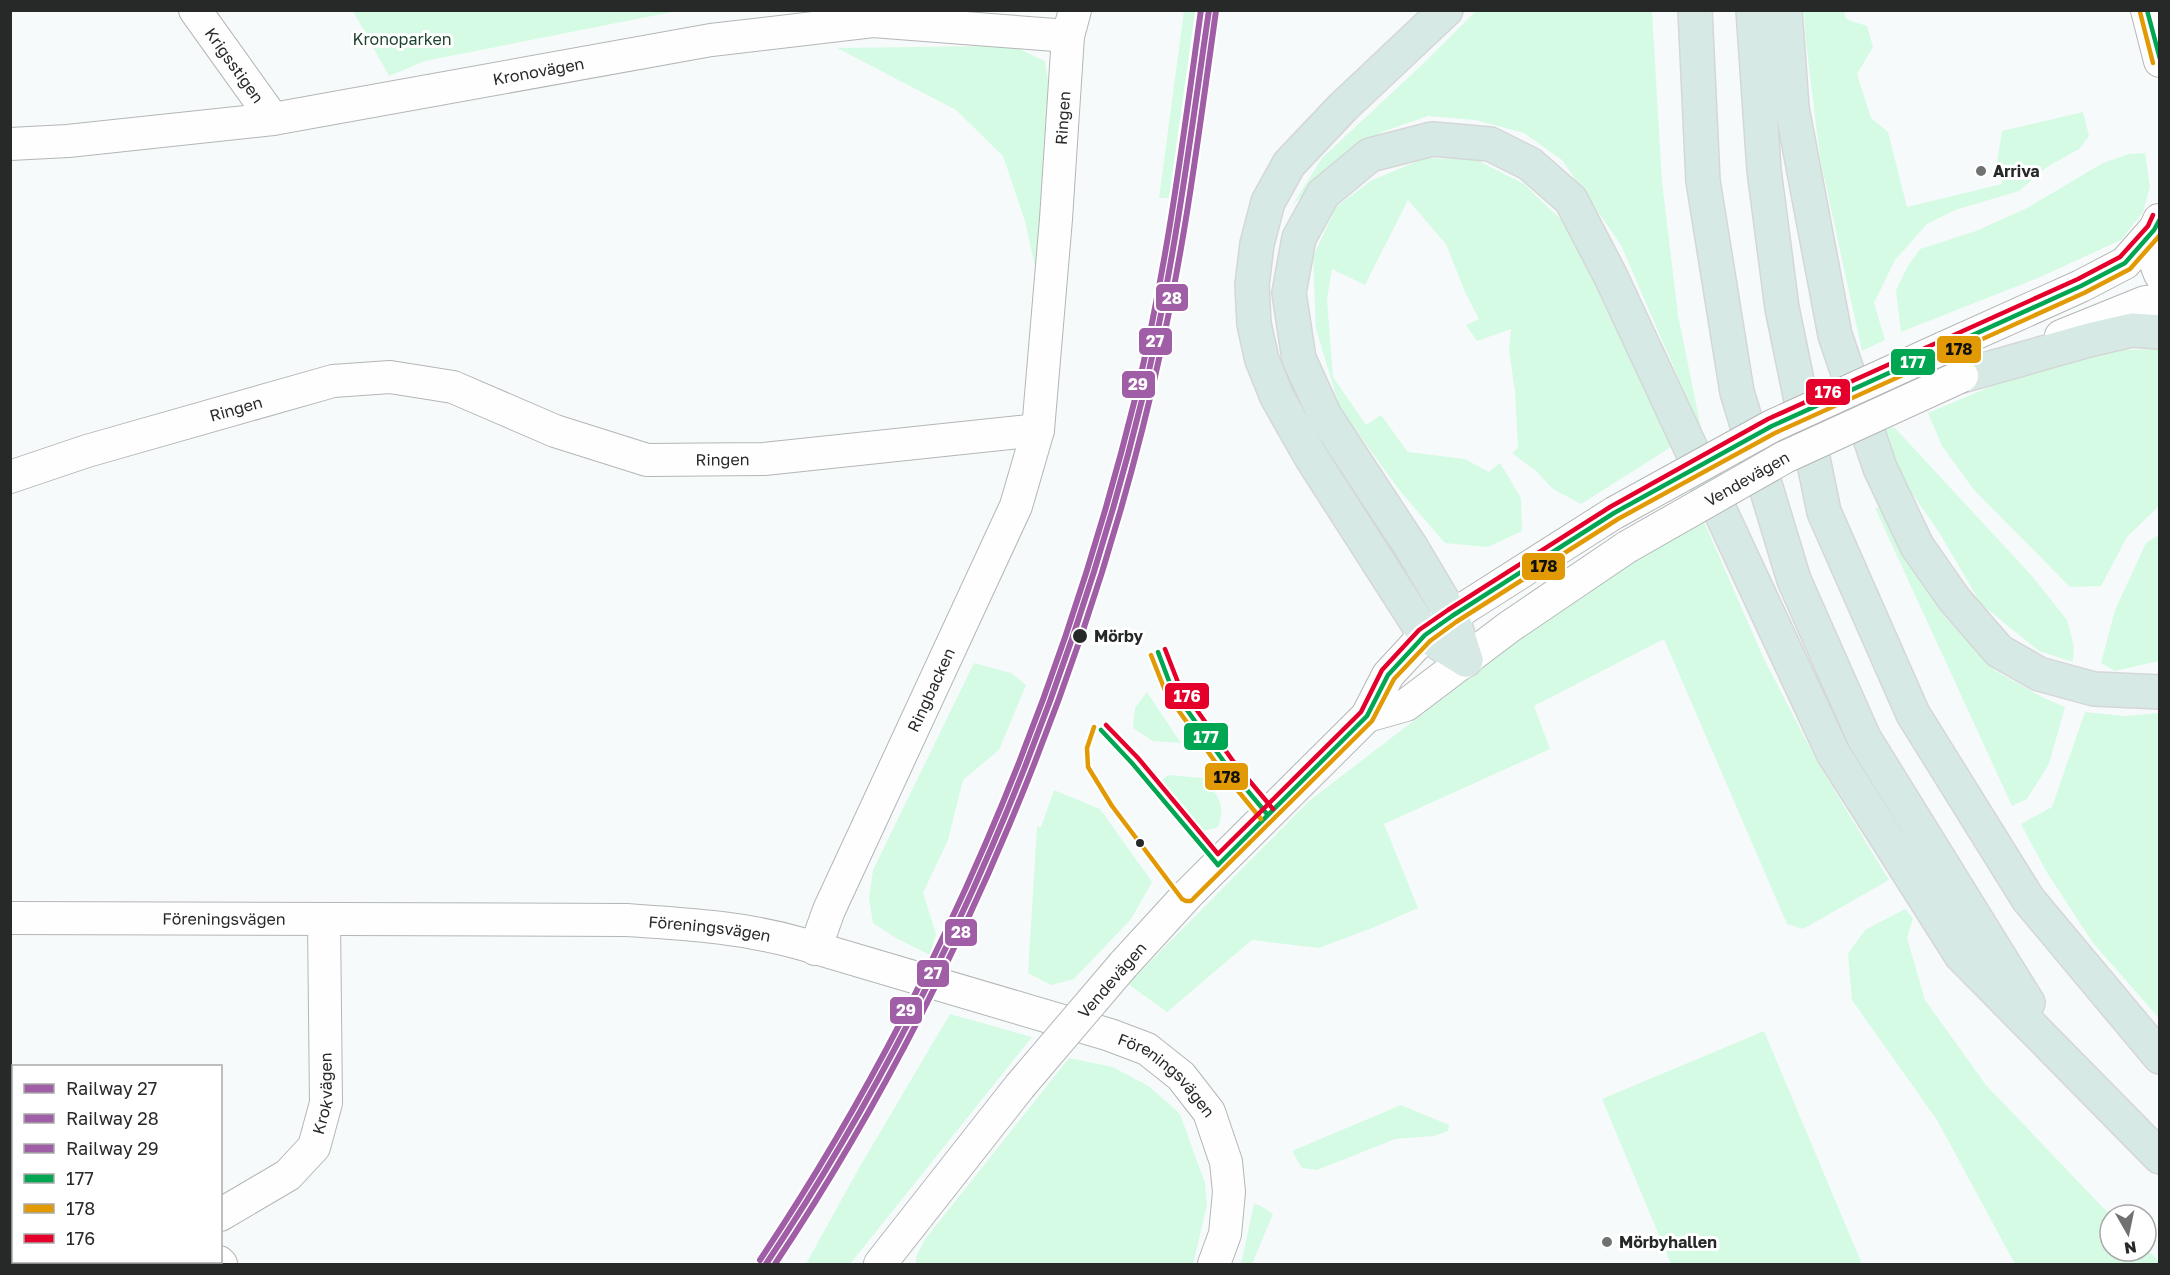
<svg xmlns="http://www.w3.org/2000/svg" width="2170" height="1275" font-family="'Golos Text',sans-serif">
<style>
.green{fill:#d5fbe5}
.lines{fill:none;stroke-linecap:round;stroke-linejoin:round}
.minor-casing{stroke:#b4b6b6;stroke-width:34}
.highway-casing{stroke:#d5d7d7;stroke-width:36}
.minor{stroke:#fefefe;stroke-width:32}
.highway{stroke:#d6e9e5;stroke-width:33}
.minor-bridge-casing{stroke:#b4b6b6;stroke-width:34;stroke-linecap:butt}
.minor-bridge{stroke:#fefefe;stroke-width:32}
.bus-1-casing{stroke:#fff;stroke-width:9}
.bus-2-casing{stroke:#fff;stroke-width:9}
.bus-3-casing{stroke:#fff;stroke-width:9}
.bus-1{stroke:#00a651;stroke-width:4.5}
.bus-2{stroke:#e29a04;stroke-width:4.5}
.bus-3{stroke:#e4002b;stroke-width:4.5}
.rail-1-casing{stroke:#fff;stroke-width:10}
.rail-2-casing{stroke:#fff;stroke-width:10}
.rail-3-casing{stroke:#fff;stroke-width:10}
.rail-1{stroke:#a05ea6;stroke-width:6}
.rail-2{stroke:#a05ea6;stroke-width:6}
.rail-3{stroke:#a05ea6;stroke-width:6}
.poi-dot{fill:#707272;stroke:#fff;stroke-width:2}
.stop-dot{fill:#272929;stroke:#fff;stroke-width:2}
.labels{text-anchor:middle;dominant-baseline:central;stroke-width:6;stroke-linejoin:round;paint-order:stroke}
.park-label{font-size:16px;fill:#1d442f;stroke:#fff}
.street-label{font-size:16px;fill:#272929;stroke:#fff}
.poi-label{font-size:16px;font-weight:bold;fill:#272929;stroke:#fff;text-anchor:start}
.stop-label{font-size:16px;font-weight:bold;fill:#272929;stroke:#fff;text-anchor:start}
.line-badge{stroke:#fff;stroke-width:2}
.badge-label{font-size:16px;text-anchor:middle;font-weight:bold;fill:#fff}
.pale-badge-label{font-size:16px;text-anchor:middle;font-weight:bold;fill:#111}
</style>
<rect width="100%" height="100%" fill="#f7fafa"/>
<g class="green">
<path d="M353 11H677L425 61 389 76Z"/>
<path d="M1184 11H1195L1169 198H1159Z"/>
<path d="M1476 11H1652L1662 182 1678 315 1702 433 1621 245 1562 160 1524 133 1475 120 1428 116 1382 132 1332 165 1292 206 1322 158 1426 61Z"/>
<path d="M1804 11H1844L1846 19 1867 26 1873 47 1857 74 1871 118 1888 132 1907 207 2002 184 1997 162 2002 131 2083 112 2089 136 2079 149 2047 167 2019 191 1955 210 1927 224 1895 260 1874 303 1885 340 1862 351 1820 158 1806 42Z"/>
<path d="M994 46 1019 49 1045 61 1052 104 1038 280 1025 221 1003 156 956 110 837 48Z"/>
<path d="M2145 153 2150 187 2143 212 2121 240 2038 278 1901 332 1896 290 1908 266 1920 249 1976 231 2027 208 2103 163 2129 154Z"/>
<path d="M1426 158 1477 160 1524 184 1577 235 1671 447 1581 504 1553 489 1537 472 1512 453 1518 448 1515 392 1509 350 1511 329 1477 341 1466 325 1479 319 1465 292 1446 244 1408 200 1365 285 1332 269 1327 299 1333 377 1366 425 1381 415 1408 452 1465 459 1489 472 1500 463 1521 498 1522 531 1488 547 1445 543 1400 491 1340 408 1316 329 1313 257 1336 207 1372 180Z"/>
<path d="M2159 349V506L2127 537 2101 586 2070 587 1974 490 1942 446 1928 413 1992 386 2114 350Z"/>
<path d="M1894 427 2032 576 2067 620 2074 647 2073 662 2039 651 1981 604 1939 532 1899 475 1879 430Z"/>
<path d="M1881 507 1906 559 1945 617 1996 671 2044 698 2065 707 2049 764 2027 799 2012 806 1875 508Z"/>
<path d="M1702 517 1763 657 1819 765 1889 880 1803 929 1787 924 1664 639 1534 706 1550 749 1384 824 1418 908 1372 928 1319 948 1252 940 1167 1012 1128 984 1309 801 1618 564Z"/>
<path d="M2159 535V661L2115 671 2101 663 2115 610 2146 543Z"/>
<path d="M974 663 1011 673 1026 685 999 750 963 780 948 840 923 893 936 934 930 955 896 938 873 923 869 898 873 870Z"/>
<path d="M1147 692 1181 743 1153 741 1133 728 1135 708Z"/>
<path d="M2085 712 2126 716 2159 713V1018L2093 943 2046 871 2021 824 2052 807Z"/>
<path d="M1168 775 1203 778C1217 796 1227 803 1218 827L1208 830H1199L1164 789 1162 780Z"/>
<path d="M1054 790 1100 809 1152 882 1131 919 1074 979 1051 985 1028 973 1037 827H1041Z"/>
<path d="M1905 909 1913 918 1907 938 1925 1000 1986 1085 2110 1215V1251H2146V1249L2159 1261V1264H2015L1937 1120 1852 1000 1848 954 1865 930Z"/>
<path d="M950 1014 1032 1037 850 1264H806L859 1168Z"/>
<path d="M1764 1031 1862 1264H1671L1602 1099Z"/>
<path d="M1069 1058 1113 1067 1150 1087 1180 1114 1205 1183 1207 1205 1193 1264H916V1256L926 1238Z"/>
<path d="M1401 1105 1449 1125 1448 1131 1434 1136 1395 1139 1317 1170 1302 1168 1292 1151Z"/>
<path d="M1254 1204 1261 1206 1273 1214 1252 1264H1241Z"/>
</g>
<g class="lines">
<g class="minor-casing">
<g id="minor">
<path id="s1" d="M195 10 273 119"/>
<path d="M2147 10 2160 61"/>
<path id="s2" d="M10 144 68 141 273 119 711 40 873 21 1068 36"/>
<path d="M2159 220C2150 238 2152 256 2160 274"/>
<path d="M2061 336 2145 302 2160 300"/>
<path d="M1943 348 2081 286 2125 263 2154 230"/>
<path id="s3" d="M10 477 87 451 333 381 390 377 453 387 555 431 647 460 764 459 1038 430 1056 219 1068 36 1075 10"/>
<path d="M1367 716 1406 705 1509 627 1627 547"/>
<path id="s4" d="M10 918 626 920C686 924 743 927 802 944L1110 1035 1147 1049 1181 1076 1209 1112 1226 1162 1229 1192 1225 1234 1214 1264"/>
<path id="s5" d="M815 949 829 910 1016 506 1038 430"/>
<path d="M1123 965 1188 894 1367 716 1388 675 1425 635 1452 616 1614 513"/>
<path id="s6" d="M220 1215 288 1175 314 1147 326 1103 324 920"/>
<path d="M219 1262 221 1264"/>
<path d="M115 1264 121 1262"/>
<path d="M880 1264 1020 1086"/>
</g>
</g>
<g class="highway-casing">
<g id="highway">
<path d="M1446 10 1343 107 1289 164 1268 202 1257 244 1252 285 1254 324 1262 360 1277 397 1311 457 1425 635 1466 660"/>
<path d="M1695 10 1703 181 1737 392 1794 580 1864 738 2028 1003"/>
<path d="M1753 10 1764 170 1782 308 1824 512 1913 714 2028 899 2160 1057"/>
<path d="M1785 10 1792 108 1835 335 1880 468 1917 546 1954 599 1999 651 2039 674 2094 689 2160 692"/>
<path d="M1962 376 2089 340 2132 330 2160 332"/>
<path d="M1466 660 1452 616 1411 547 1325 416 1299 359 1289 293 1299 238 1323 194 1370 155 1432 139 1490 144 1530 164 1571 200 1611 277 1833 753 1961 955 2160 1157"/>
</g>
</g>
<use href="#minor" class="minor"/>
<use href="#highway" class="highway"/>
<g class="minor-bridge-casing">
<g id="minor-bridge">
<path d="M1614 513 1772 426 1943 348"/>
<path id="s7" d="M1627 547 1785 457 1962 376"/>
<path d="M1020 1086 1123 965"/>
</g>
</g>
<use href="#minor-bridge" class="minor-bridge"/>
<g class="bus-1-casing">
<g id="bus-1">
<path d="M2147 10 2160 59"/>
<path d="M1158 652 1172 689 1227 766 1267 814"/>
<path d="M1101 730 1132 763 1218 865"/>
<path d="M1218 865 1367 716 1388 675 1425 635 1452 616 1614 513 1772 426 2081 286 2125 263 2154 230 2160 219"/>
</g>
</g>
<g class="bus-2-casing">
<g id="bus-2">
<path d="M2140 12 2153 63"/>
<path d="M1151 655 1166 693 1221 770 1261 819"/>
<path d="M1094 727 1087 748 1088 767 1112 806 1182 899 1186 901H1191L1372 721 1394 679 1430 641 1456 622 1618 519 1775 433 2084 293 2130 269 2160 235"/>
</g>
</g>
<g class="bus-3-casing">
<g id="bus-3">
<path d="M1165 649 1179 685 1233 761 1273 809"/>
<path d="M1106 725 1138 758 1218 854 1361 712 1382 670 1419 630 1448 610 1610 507 1768 419 2078 279 2120 257 2148 226 2153 215"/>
</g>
</g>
<use href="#bus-1" class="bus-1"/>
<use href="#bus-2" class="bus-2"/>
<use href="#bus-3" class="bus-3"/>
<g class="rail-1-casing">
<path id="rail-1" d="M766 1264C941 1002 1068 702 1143 396 1174 269 1190 139 1209 10"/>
</g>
<g class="rail-2-casing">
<path id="rail-2" d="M775 1264C954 996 1092 666 1161 350 1186 238 1200 124 1216 11"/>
</g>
<g class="rail-3-casing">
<path id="rail-3" d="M760 1260C935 998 1061 700 1136 395 1167 268 1183 139 1201 10"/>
</g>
<use href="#rail-1" class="rail-1"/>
<use href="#rail-2" class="rail-2"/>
<use href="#rail-3" class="rail-3"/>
</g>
<g class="poi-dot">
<circle cx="1981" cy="171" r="6"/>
<circle cx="1607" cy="1242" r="6"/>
</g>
<g class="stop-dot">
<circle cx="1080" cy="636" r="8"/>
<circle cx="1140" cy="843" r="5"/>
</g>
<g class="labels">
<g class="park-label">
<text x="402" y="39">Kronoparken</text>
</g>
<g class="street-label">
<text stroke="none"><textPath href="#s1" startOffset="68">Krigsstigen</textPath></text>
<text stroke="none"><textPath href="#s2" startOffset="534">Kronovägen</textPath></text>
<text stroke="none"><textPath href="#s3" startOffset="1371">Ringen</textPath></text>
<text stroke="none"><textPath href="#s3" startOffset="236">Ringen</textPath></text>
<text stroke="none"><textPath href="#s3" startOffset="741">Ringen</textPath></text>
<text stroke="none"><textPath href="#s7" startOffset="138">Vendevägen</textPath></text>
<text stroke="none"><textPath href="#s5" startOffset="284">Ringbacken</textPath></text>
<text stroke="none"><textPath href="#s4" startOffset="214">Föreningsvägen</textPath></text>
<text stroke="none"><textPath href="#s4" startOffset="700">Föreningsvägen</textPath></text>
<text transform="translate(1112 980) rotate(-49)">Vendevägen</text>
<text stroke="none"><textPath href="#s4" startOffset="1186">Föreningsvägen</textPath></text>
<text stroke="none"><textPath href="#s6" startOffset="172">Krokvägen</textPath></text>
</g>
<g class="poi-label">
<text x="1993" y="171">Arriva</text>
<text x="1619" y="1242">Mörbyhallen</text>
</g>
<g class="stop-label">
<text x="1094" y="636">Mörby</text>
</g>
</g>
<g class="line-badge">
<rect x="1155" y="283" width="34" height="29" rx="6" fill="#a05ea6"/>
<rect x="1138" y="327" width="35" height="29" rx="6" fill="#a05ea6"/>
<rect x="1936" y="335" width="46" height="29" rx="6" fill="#e29a04"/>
<rect x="1890" y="348" width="46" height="28" rx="6" fill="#00a651"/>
<rect x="1121" y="370" width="35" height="29" rx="6" fill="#a05ea6"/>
<rect x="1805" y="378" width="46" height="28" rx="6" fill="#e4002b"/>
<rect x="1521" y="552" width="45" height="29" rx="6" fill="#e29a04"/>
<rect x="1164" y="682" width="46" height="28" rx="6" fill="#e4002b"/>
<rect x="1183" y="722" width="46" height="29" rx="6" fill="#00a651"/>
<rect x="1204" y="762" width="45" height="29" rx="6" fill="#e29a04"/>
<rect x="944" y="918" width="34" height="29" rx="6" fill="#a05ea6"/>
<rect x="916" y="959" width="34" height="29" rx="6" fill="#a05ea6"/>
<rect x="889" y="996" width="34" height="29" rx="6" fill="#a05ea6"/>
</g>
<g class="badge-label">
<text x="1172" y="304">28</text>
<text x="1155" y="347">27</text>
<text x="1913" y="368">177</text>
<text x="1138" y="390">29</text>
<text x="1828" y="398">176</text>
<text x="1187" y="702">176</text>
<text x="1206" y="743">177</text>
<text x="961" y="938">28</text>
<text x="933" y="979">27</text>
<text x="906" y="1016">29</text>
</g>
<g class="pale-badge-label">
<text x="1959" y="355">178</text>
<text x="1544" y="572">178</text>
<text x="1227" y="783">178</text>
</g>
<rect width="2170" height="1275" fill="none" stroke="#272929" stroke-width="24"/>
<rect x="12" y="1065" width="210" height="198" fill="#ffffff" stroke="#a9a9a9" stroke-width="1.5"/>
<rect x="24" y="1084" width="30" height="9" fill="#a05ea6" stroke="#a9a9a9" stroke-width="1.5"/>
<text x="66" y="1095" font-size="18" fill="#272929">Railway 27</text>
<rect x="24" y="1114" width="30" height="9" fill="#a05ea6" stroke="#a9a9a9" stroke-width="1.5"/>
<text x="66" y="1125" font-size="18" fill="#272929">Railway 28</text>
<rect x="24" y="1144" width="30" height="9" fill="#a05ea6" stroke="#a9a9a9" stroke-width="1.5"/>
<text x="66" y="1155" font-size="18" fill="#272929">Railway 29</text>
<rect x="24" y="1174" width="30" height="9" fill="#00a651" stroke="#a9a9a9" stroke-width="1.5"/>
<text x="66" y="1185" font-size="18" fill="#272929">177</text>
<rect x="24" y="1204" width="30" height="9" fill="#e29a04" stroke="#a9a9a9" stroke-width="1.5"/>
<text x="66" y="1215" font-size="18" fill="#272929">178</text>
<rect x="24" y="1234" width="30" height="9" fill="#e4002b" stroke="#a9a9a9" stroke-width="1.5"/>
<text x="66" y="1245" font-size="18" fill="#272929">176</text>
<g transform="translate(2128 1233) rotate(171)"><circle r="28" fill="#ffffff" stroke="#a9a9a9" stroke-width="1.5"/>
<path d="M0-4.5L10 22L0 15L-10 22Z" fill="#707272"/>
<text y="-9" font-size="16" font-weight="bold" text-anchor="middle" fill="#272929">N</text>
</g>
</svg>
